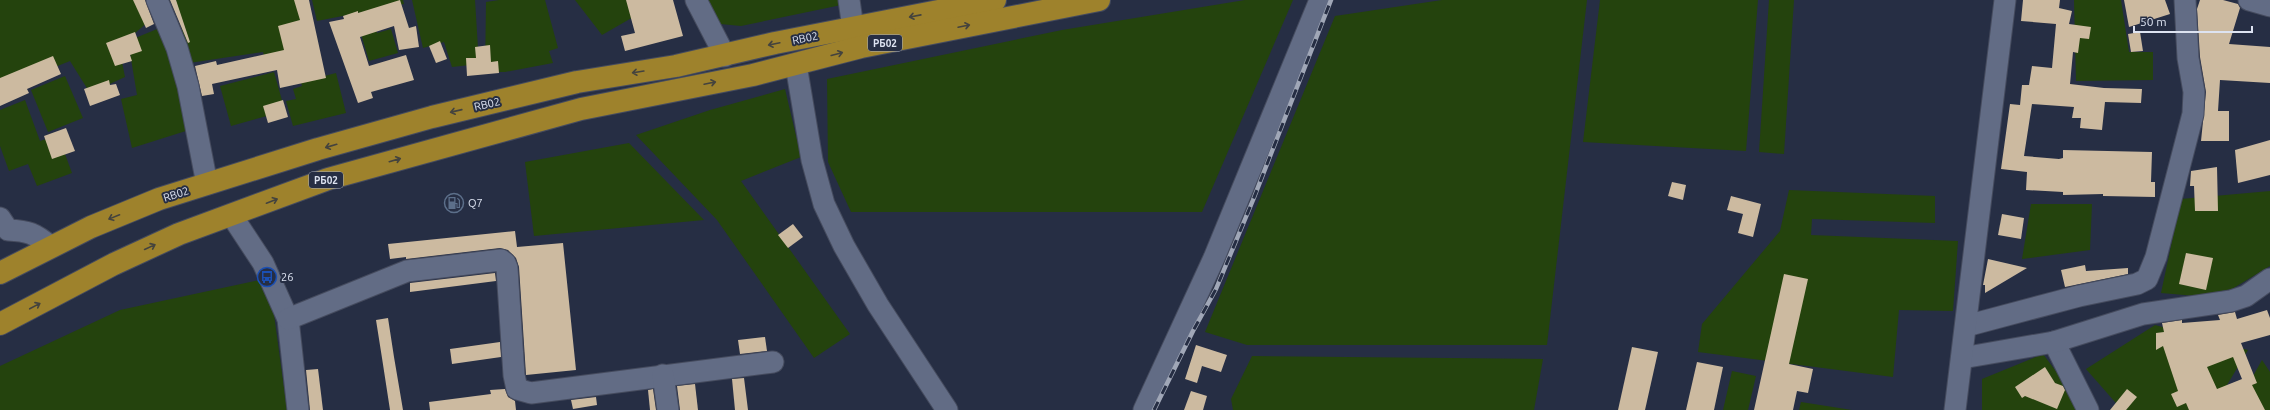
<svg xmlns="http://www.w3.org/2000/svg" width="2270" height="410" font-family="Ubuntu,sans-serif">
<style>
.green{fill:#24430d}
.building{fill:#ccbaa0;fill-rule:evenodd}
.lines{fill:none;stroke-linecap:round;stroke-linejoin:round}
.minor-casing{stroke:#454b5e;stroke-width:23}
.highway-casing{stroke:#454b5e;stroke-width:24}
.minor{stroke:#626c85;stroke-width:21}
.highway{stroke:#9e822c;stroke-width:22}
.rail-casing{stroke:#a0a7b7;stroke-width:4.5}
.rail{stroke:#262e44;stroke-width:3;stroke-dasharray:9;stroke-linecap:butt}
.oneway{stroke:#44433e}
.labels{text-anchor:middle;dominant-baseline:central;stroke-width:4;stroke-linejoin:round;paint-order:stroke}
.shield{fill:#262e44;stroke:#a6adbd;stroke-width:1}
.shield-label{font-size:10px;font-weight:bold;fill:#dde3f1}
.street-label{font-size:11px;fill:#dde3f1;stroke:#262e44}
.poi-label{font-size:11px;fill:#dde3f1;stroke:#262e44;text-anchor:start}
</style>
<rect width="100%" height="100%" fill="#262e44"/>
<g class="green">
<path d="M0 0H143L148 22 119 47 125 77 90 93 70 61 0 89Z"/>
<path d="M176 0H303L313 46 265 59 263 52 189 63Z"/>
<path d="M312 0H403L404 4 317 21Z"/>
<path d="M412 0H475L479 64 452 67 444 42 423 48Z"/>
<path d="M499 0H545L558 48 549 51 553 63 505 72H485L486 2Z"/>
<path d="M575 0H635L642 12 602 35Z"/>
<path d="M707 0H845L846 4 741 26 720 24Z"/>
<path d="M1245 0H1293L1202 212H851L828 162 827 79 1062 30Z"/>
<path d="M1442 0H1587L1547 345H1247L1205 332 1335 16Z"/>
<path d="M1600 0H1758L1746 151 1583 142Z"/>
<path d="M1769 0H1794L1784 154 1759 152Z"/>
<path d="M2074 0H2121L2129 52H2153V80L2076 81Z"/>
<path d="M375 25 377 33 391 29 398 53 369 61 361 34Z"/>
<path d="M162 27 189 130 132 148 121 99 137 95 128 41Z"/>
<path d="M274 72 285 111 231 126 220 86Z"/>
<path d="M336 73 346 113 293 126 286 101 296 99 293 89 302 86 301 82Z"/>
<path d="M65 76 83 118 48 132 31 90Z"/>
<path d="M785 89 801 157 741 181 850 334 814 358 717 220 636 135 710 110Z"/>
<path d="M25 100 40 141 58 135 72 173 37 186 28 164 9 171 0 146V110Z"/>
<path d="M629 143 704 220 534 236 525 162Z"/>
<path d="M1789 190 1935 196V223L1812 219 1811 235 1958 241 1953 311 1899 310 1893 377 1698 352 1702 324 1780 231Z"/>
<path d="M2270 191V266L2232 289 2196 296 2161 293 2181 199Z"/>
<path d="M2031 204H2092L2090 250 2022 259Z"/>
<path d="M269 278 287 410H0V366L120 310Z"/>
<path d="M2155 325 2248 350 2212 410H2122L2086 369Z"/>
<path d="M2043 354 2085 410H1982V379Z"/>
<path d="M1252 356 1543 359 1534 410H1233L1231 399Z"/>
<path d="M2262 360 2270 372V410H2234Z"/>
<path d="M1732 371 1756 376 1748 410H1723Z"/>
<path d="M1801 402 1852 410H1799Z"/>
</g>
<g class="building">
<path d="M133 0H145L154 24 146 28Z"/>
<path d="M170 0H176L190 42 188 43Z"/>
<path d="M294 0H309L326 78 280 88 277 70 212 84 214 94 202 96 195 66 216 61 217 65 284 50 278 26 300 20Z"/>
<path d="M400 0 409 28 416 26 419 47 399 50 394 26 360 37 369 66 406 55 414 80 371 92 373 98 358 103 329 22 344 19 343 16 358 11V13Z"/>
<path d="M626 0H673L683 36 625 51 621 36 635 33Z"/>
<path d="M2023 0H2060L2059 8 2072 11 2069 24 2091 27 2089 39 2080 38 2078 53 2073 52 2070 84 2104 88 2142 89 2141 103 2105 102 2102 130 2080 128 2081 118H2072L2074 107 2032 104 2024 156 2059 159 2063 158V150L2152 152 2151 182H2155V197L2103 196V194L2063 195V192L2026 190 2027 172 2001 169 2010 104 2020 105 2022 85H2029L2032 66 2052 68 2056 24 2021 21Z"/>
<path d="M2124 0H2165L2170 14 2129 27Z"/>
<path d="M2200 0H2223L2238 4 2240 8 2229 44 2270 47V83L2220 80 2218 111H2229V141H2201L2206 92 2200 57 2197 9Z"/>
<path d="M135 32 142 51 130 55 132 61 115 66 106 43Z"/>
<path d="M2140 32 2143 51 2131 52 2128 34Z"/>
<path d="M440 41 447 59 436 63 429 46Z"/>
<path d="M490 45 491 62 498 61 499 73 467 76 466 58H476L475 47Z"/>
<path d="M53 56 61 74 27 89 29 93 0 106V78Z"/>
<path d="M109 80 110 85 116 84 120 95 90 106 84 89Z"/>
<path d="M283 100 288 117 268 123 263 106Z"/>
<path d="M66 128 75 151 52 159 44 136Z"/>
<path d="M2270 140V175L2238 183 2235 150Z"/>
<path d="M2217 167 2218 211H2195L2194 186H2190L2191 171Z"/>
<path d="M1672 182 1686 185 1683 200 1668 196Z"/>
<path d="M1731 196 1761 204 1753 237 1738 233 1743 214 1727 210Z"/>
<path d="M2002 214 2024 218 2021 239 1998 235Z"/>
<path d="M793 224 803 237 788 248 778 235Z"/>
<path d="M515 231 517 247 563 243 576 370 526 375 519 267 516 258 508 250 500 248 406 259V257L390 259 388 244Z"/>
<path d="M2186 253 2213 258 2206 290 2179 284Z"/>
<path d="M1988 259 2027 268 1985 293V285H1983Z"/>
<path d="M2085 265 2086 271 2128 268V274L2065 287 2061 270Z"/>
<path d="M495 273 496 281 410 292V283Z"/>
<path d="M1784 274 1808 279 1789 364 1813 369 1808 393 1797 391 1793 410H1754Z"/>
<path d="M2267 310 2270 318V335L2241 343 2257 383 2252 385 2265 410H2189L2186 403 2177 407 2171 394 2178 391 2163 346 2156 350V333L2164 332 2162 323 2182 320V323L2220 320 2218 315 2235 312 2237 319ZM2233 357 2242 379 2217 389 2207 367Z"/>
<path d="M388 318 394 357 403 410H390L382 358 376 320Z"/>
<path d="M765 337 767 351 740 354 738 340Z"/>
<path d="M500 342 501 357 452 364 450 349Z"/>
<path d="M1196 345 1227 355 1221 372 1202 366 1197 383 1185 379Z"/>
<path d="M1632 347 1658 352 1645 410H1618Z"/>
<path d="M1697 362 1723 367 1714 410H1686Z"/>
<path d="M2045 367 2055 383 2063 386 2065 390 2057 409 2025 396 2022 398 2015 387Z"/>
<path d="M318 369 323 410H310L306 370Z"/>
<path d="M744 378 748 410H735L732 379Z"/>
<path d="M695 384 698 410H680L677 386Z"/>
<path d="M505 389 508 397 515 401 516 410H430L429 402 491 394 490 390Z"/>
<path d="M653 389 656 410H650L648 390Z"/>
<path d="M2127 389 2137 397 2126 410H2110Z"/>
<path d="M1191 391 1207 396 1203 410H1184Z"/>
<path d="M596 397 597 405 573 409 571 400Z"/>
</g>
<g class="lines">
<g class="minor-casing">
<g id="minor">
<path d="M157 0 177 48 188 86 207 184"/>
<path d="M696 0 725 56"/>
<path d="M849 0 853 28"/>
<path d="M2249 0 2270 6"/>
<path d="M796 65 812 160 824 204 844 246 878 305 947 410"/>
<path d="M232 216 263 263 288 319 298 410"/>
<path d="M0 218 8 230C28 231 35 233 51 247"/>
<path d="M288 319 407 271 501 260 505 263 507 268 514 375 517 389 531 393 773 362"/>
<path d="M1966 326 2079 296 2137 284 2147 279 2156 257 2193 114 2194 92 2188 58 2185 0"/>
<path d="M2054 342 2088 410"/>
<path d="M1962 358 2054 342 2143 314 2231 301 2246 296 2270 279"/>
<path d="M663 375 668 410"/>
<path d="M1144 410 1214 258 1320 0"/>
<path d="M1955 410 2005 0"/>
</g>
</g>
<g class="highway-casing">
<g id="highway">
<path d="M0 273 91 227 159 199 318 149 432 117 577 82 676 66 775 43 995 0"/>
<path d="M0 324 114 264 179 234 328 179 581 109 753 75 861 47 1099 0"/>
</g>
</g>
<use href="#minor" class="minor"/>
<use href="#highway" class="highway"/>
<g class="rail-casing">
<path id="rail" d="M1154 410 1193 331 1216 289 1253 200 1331 0"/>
</g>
<use href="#rail" class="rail"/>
</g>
<defs><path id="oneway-shaft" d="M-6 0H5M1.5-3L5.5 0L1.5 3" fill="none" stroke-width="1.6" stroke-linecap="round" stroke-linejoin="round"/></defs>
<g class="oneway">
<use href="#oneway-shaft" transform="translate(915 16) rotate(169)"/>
<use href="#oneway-shaft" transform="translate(964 26) rotate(-12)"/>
<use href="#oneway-shaft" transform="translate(774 44) rotate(168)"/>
<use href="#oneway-shaft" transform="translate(837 54) rotate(-15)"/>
<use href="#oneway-shaft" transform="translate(638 72) rotate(171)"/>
<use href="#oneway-shaft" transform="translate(710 83) rotate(-12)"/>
<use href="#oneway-shaft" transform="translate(456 111) rotate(167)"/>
<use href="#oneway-shaft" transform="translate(331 146) rotate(164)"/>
<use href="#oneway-shaft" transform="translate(395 160) rotate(-16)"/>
<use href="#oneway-shaft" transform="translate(272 201) rotate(-21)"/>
<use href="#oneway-shaft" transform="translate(114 217) rotate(158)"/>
<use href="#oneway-shaft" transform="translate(150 247) rotate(-25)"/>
<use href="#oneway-shaft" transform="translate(35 306) rotate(-28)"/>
</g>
<defs>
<g id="fuel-ring" transform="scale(1)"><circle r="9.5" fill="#262e44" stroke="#5c6f8a" stroke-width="1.5"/><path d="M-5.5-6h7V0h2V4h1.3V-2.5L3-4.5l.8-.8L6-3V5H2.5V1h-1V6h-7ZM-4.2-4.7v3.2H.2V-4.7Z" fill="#5c6f8a"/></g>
<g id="bus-ring" transform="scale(1)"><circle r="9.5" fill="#262e44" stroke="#1a4fb4" stroke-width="1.5"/><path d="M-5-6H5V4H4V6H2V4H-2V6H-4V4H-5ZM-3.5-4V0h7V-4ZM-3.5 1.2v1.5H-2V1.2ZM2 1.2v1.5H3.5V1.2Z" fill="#1a4fb4"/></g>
</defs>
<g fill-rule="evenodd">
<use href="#fuel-ring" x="454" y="203"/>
<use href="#bus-ring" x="267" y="277"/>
</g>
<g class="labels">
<g class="shield">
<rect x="868" y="35" width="34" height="16" rx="3"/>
<rect x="309" y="172" width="34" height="16" rx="3"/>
</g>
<g class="shield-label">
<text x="885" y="43">РБ02</text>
<text x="326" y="180">РБ02</text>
</g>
<g class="street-label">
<text transform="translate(805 38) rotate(-11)">RB02</text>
<text transform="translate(487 104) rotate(-13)">RB02</text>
<text transform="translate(176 194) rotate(-18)">RB02</text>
</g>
<g class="poi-label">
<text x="468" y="203">Q7</text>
<text x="281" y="277">26</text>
</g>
</g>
<path d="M2134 26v6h118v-6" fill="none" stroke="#dde3f1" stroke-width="2"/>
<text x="2140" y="26" font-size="12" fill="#dde3f1" stroke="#262e44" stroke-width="3" paint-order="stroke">50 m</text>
</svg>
